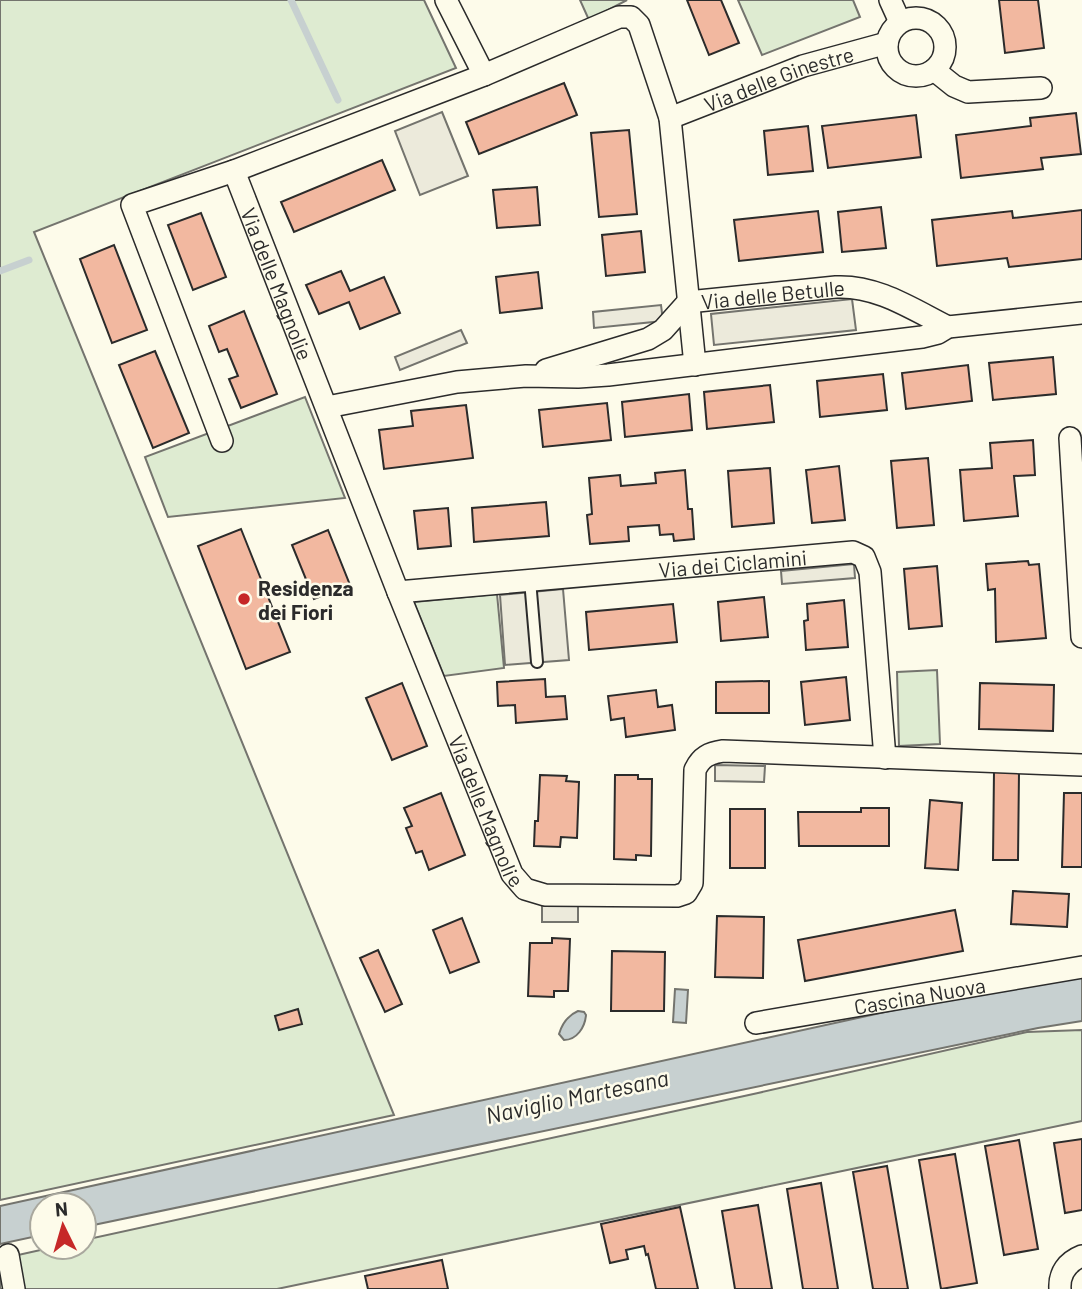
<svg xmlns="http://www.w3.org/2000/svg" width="1082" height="1289" font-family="Barlow,sans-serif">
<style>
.green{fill:#deebd1;stroke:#74746e;stroke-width:2}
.parking{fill:#eceadb;stroke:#74746e;stroke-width:2}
.water{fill:#c7d0d0;stroke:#74746e;stroke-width:2}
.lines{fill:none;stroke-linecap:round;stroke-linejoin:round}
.stream{stroke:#c7d0d0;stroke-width:7}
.building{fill:#f2b8a0;stroke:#2b2b2b;stroke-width:2}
.service-casing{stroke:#2b2b2b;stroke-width:14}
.minor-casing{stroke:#2b2b2b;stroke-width:24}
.service{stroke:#fdfbea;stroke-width:10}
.minor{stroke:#fdfbea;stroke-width:21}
.poi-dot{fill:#c62828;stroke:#fdfbea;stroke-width:2.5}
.labels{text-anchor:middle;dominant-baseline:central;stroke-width:5;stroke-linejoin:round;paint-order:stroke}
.street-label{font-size:21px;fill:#2b2b2b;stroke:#fdfbea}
.poi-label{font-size:21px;font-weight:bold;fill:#2b2b2b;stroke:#fdfbea;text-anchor:start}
.water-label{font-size:23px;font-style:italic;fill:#2b2b2b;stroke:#fdfbea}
</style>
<rect width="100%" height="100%" fill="#fdfbea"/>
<g class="green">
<path d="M0 0H424L456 68 34 232 394 1115 0 1200Z"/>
<path d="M580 0H627L589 20Z"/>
<path d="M738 0H853L860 17 762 55Z"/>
<path d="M305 397 345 498 168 517 145 457Z"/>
<path d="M497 594 504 668 444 676 414 602Z"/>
<path d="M937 670 940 744 899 746 897 672Z"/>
<path d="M1082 1030V1121L277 1289H0V1259L54 1247H84V1240L758 1093 1027 1032Z"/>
</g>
<g class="parking">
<path d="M442 112 468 176 420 195 395 131Z"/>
<path d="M852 299 856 330 714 345 711 314Z"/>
<path d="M661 305 663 321 594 328 593 312Z"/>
<path d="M461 330 467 343 400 370 395 357Z"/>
<path d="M854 564 855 578 782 584 781 571Z"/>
<path d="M563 589 569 660 505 665 500 595Z"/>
<path d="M715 765 765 766 764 782 715 781Z"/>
<rect x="542" y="906" width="36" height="16"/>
</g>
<g class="water">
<path d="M1082 974V1021L1038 1028 84 1227V1205H42V1235L0 1244V1206L990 989Z"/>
<path d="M675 989 688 990 686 1023 673 1022Z"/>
<path d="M578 1011 584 1012 586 1015C585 1027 577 1040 564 1040L559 1034C562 1024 569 1015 578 1011Z"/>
</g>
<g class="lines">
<g class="stream">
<path d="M291 0 338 100"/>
<path d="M0 271 29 260"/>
</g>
</g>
<g class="building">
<path d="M687 0H721L739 43 709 55Z"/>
<path d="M999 0H1038L1044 48 1005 53Z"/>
<path d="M564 83 577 115 479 154 466 122Z"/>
<path d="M1076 113 1081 154 1041 158 1043 169 961 178 956 135 1031 126 1030 118Z"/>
<path d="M916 115 921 157 828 168 822 126Z"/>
<path d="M808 126 813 171 768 175 764 131Z"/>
<path d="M629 130 637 214 599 217 591 133Z"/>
<path d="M382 160 395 190 294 232 281 202Z"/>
<path d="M537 187 540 225 497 228 493 190Z"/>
<path d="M881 207 886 248 842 252 838 212Z"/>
<path d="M1082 210V259L1009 267 1007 258 937 266 932 220 1012 211 1013 218Z"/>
<path d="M818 211 823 252 739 261 734 220Z"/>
<path d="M201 213 226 277 193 290 168 225Z"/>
<path d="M641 231 645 272 606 276 602 235Z"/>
<path d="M114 245 147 330 112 343 80 259Z"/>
<path d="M341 271 350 291 384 277 400 313 360 329 349 302 319 314 306 285Z"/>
<path d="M538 272 542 308 500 313 496 277Z"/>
<path d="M244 311 277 394 241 408 229 379 238 376 227 349 219 352 209 326Z"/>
<path d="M155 351 189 433 153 448 119 365Z"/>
<path d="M1053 357 1056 394 993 400 989 363Z"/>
<path d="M968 365 972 401 906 409 902 373Z"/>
<path d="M883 374 887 410 820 417 817 381Z"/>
<path d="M770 385 774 422 707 429 704 392Z"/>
<path d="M689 394 692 430 625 437 622 402Z"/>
<path d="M607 403 611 440 543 447 539 410Z"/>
<path d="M466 405 473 458 384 469 379 430 413 426 411 411Z"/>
<path d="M1033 440 1035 475 1014 476 1018 516 964 521 960 470 992 468 990 443Z"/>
<path d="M928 458 934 525 897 528 891 461Z"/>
<path d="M839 466 845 520 812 523 806 470Z"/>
<path d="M770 468 774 523 732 527 728 471Z"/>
<path d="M685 470 688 509H692L694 539 674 541 673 534 660 535 659 525 628 527 629 541 590 544 587 515 592 514 589 478 620 475 621 486 656 483 655 473Z"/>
<path d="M546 502 549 536 474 542 472 508Z"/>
<path d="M448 508 451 546 418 549 414 511Z"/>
<path d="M241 529 290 652 246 669 198 546Z"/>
<path d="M328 530 350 585 314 599 292 545Z"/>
<path d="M1028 561 1029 565 1039 564 1046 638 996 642 995 589 988 590 986 564Z"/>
<path d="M937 566 942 626 909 629 904 569Z"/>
<path d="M764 597 768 637 721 641 718 602Z"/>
<path d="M844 600 848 647 806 650 804 621 808 620 807 604Z"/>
<path d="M673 604 677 642 589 650 586 612Z"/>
<path d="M846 677 850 720 805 725 801 682Z"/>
<path d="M545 679 546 697 565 696 567 719 516 723 515 705 498 706 497 682Z"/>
<path d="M769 681V713H716V682Z"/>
<path d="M402 683 427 746 392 760 366 698Z"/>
<path d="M980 683 1054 685 1053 731 979 729Z"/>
<path d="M656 690 658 707 672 705 675 730 626 737 624 718 611 720 608 696Z"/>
<path d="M994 771 1019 772 1018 860H993Z"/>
<path d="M540 775 567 776 566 781 579 782 577 838 561 837 560 847 534 846 535 821H538Z"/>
<path d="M615 775H638V779H652L651 856 636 855V860L614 859Z"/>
<path d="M441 793 465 855 429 870 422 851 416 853 406 828 412 826 404 808Z"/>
<path d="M1064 793H1082V867H1062Z"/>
<path d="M930 800 962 803 958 870 925 868Z"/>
<path d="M861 808H889V846H799L798 812H861Z"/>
<rect x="730" y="809" width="35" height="59"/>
<path d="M1013 891 1069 894 1067 927 1011 924Z"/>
<path d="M955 910 963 951 805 981 798 940Z"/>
<path d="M717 916 764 917 763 978 715 977Z"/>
<path d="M462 918 479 962 450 973 433 930Z"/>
<path d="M552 938 570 939 568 991H554V997L528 996 530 943H552Z"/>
<path d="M378 950 402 1004 385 1012 360 958Z"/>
<path d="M612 951 665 952 664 1011H611Z"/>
<path d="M298 1009 302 1024 279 1030 275 1016Z"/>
<path d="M1082 1139V1210L1065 1213 1054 1143Z"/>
<path d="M1019 1140 1038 1249 1004 1255 985 1146Z"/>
<path d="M955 1154 977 1283 941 1289 919 1160Z"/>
<path d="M887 1166 908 1289H873L853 1172Z"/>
<path d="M821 1183 838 1289H803L787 1189Z"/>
<path d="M758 1205 772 1289H735L722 1211Z"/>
<path d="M680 1207 698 1289H656L648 1254 646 1255 644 1246 626 1250 628 1259 610 1263 601 1224Z"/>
<path d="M442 1260 448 1289H368L365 1276Z"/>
</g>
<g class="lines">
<g class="service-casing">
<path id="service" d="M530 580 537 662"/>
</g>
<g class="minor-casing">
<g id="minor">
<path d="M446 0 484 75"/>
<path d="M890 0 900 22"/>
<circle cx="916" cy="47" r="29"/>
<path d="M934 70 954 86 968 92 1041 88"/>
<path id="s1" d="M670 118 803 66 887 43"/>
<path id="s2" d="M695 365 670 118 639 25 631 17H619L484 75 234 171 398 592 512 874 525 889 545 895 677 896 686 893 692 883 695 770C701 757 709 753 723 751L1082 765"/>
<path id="s3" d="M546 370 648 339 663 330 688 302 836 287C877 285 912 309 948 327"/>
<path d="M327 407 457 382 526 376 578 377 608 375 922 337 938 333 948 327 1082 313"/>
<path d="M1070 438 1082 637"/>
<path d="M222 441 132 205 234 171"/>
<path id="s4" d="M398 592 853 552 864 557 870 572 885 758"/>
<path id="s5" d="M756 1023 1082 967"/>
<path d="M8 1255 14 1289"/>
<path d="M1060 1289C1059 1273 1067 1262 1082 1256"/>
</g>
</g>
<use href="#service" class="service"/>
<use href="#minor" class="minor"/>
</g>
<circle class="poi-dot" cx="244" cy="599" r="7"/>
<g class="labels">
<g class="street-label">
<text stroke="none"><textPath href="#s1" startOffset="116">Via delle Ginestre</textPath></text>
<text stroke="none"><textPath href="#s2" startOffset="905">Via delle Magnolie</textPath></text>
<text stroke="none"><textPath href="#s3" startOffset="247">Via delle Betulle</textPath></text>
<text stroke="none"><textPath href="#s4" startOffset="336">Via dei Ciclamini</textPath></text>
<text stroke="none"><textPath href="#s2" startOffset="1472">Via delle Magnolie</textPath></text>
<text stroke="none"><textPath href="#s5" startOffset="166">Cascina Nuova</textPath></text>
</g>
<g class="poi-label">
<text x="258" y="587">Residenza<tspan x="258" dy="24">dei Fiori</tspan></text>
</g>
<g class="water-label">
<text transform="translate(577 1096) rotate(-12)">Naviglio Martesana</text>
</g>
</g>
<g transform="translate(63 1226) rotate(355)"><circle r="33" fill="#fdfbea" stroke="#a9a89e" stroke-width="2"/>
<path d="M0-5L12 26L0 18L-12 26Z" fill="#c62828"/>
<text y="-10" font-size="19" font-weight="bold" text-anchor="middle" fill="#2b2b2b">N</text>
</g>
</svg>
